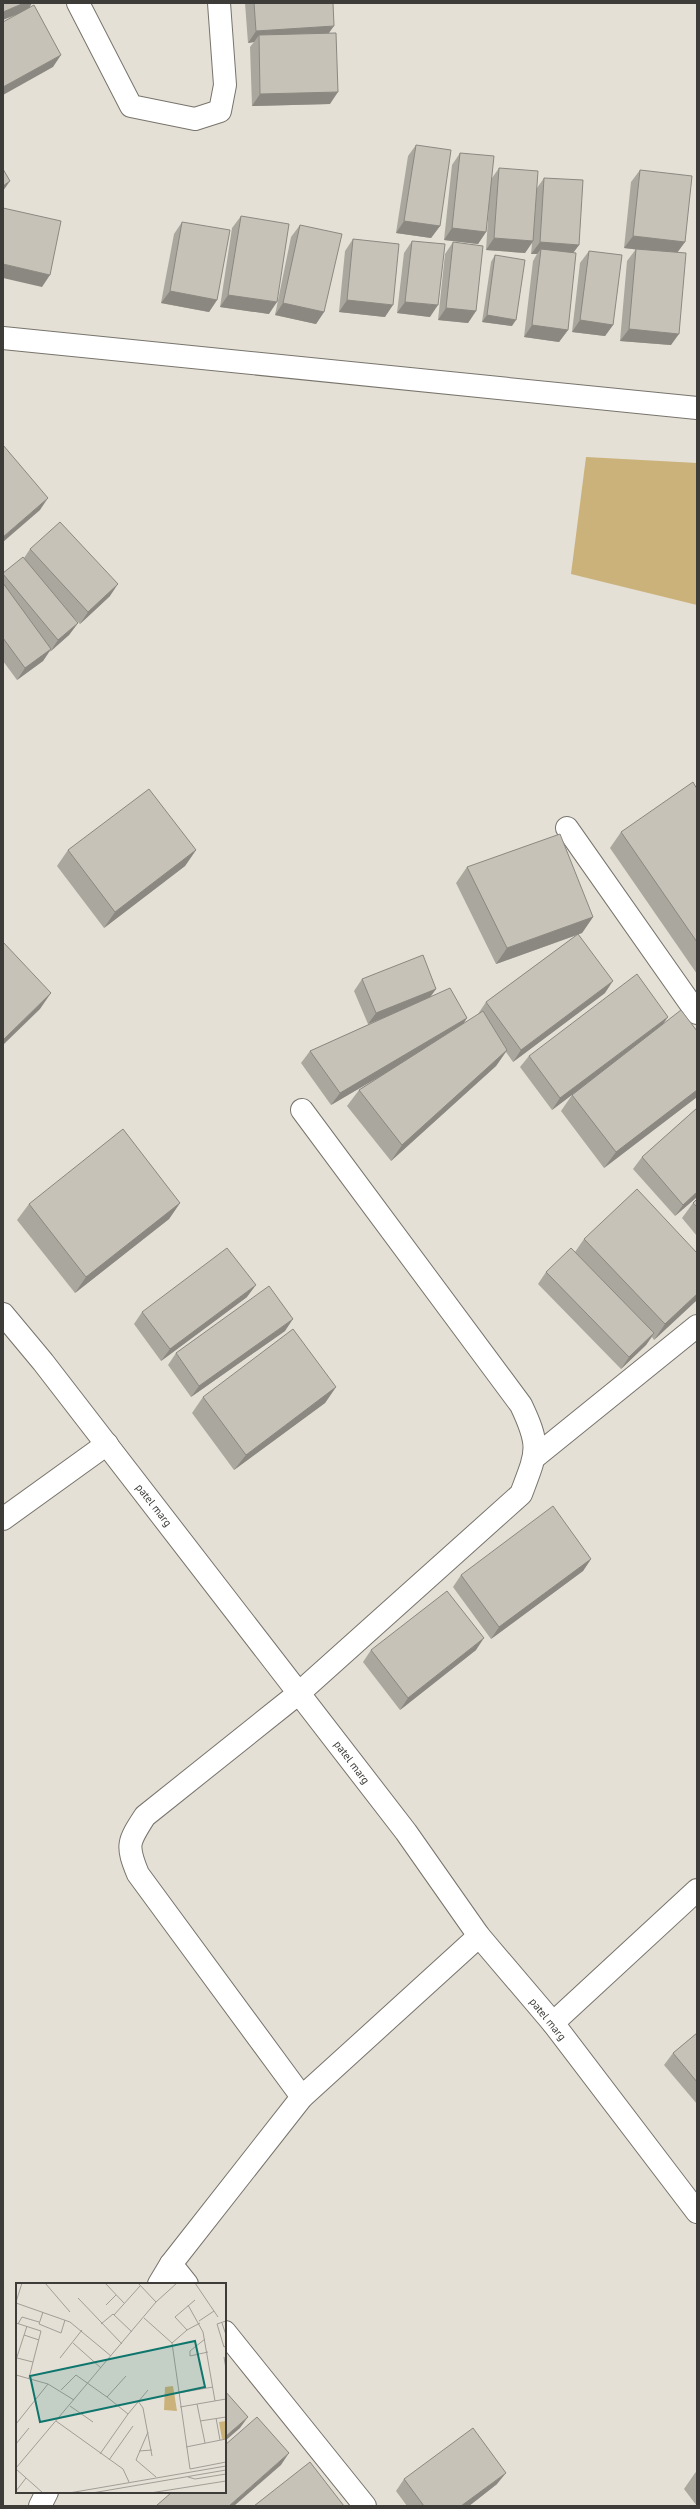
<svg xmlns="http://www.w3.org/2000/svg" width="700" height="2509" font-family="'PT Sans',sans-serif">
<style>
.green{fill:#cbb17a}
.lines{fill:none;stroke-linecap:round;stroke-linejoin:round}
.minor-casing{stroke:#78746c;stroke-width:24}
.minor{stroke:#fff;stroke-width:22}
.wall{fill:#aaa79e}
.shaded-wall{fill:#8b8881}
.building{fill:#c6c2b8;stroke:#8b8881}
.labels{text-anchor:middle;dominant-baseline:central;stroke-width:4;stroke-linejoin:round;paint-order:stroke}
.street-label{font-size:11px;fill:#3e3c38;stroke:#fff}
.inset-road{fill:none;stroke:#a29e97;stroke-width:1}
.view{fill:#0f766e;fill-opacity:0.15;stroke:#0f766e;stroke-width:2}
.inset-edge{fill:none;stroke:#3e3c38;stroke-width:2}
</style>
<rect width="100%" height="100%" fill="#e4e0d6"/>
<path class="green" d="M586 457 697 463V605L571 574Z"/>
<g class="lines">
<g class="minor-casing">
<g id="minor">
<path d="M78 3 131 106 195 119 220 111 225 85 219 3"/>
<path d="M3 338 697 408"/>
<path d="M567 828 697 1013"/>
<path d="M3 1314 43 1362 406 1832 479 1936 553 2023 697 2212"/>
<path d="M535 1457 697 1326"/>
<path d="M3 1519 107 1444"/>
<path d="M553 2023 697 1890"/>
<path d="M302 2097 138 1874C126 1845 128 1842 145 1816L299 1693 521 1494C537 1452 541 1447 521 1405L302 1110"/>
<path d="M171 2264 187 2284"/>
<path d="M159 2284 171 2264 302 2097 479 1936"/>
<path d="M225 2332 365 2506"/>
<path d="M40 2506 47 2492"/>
</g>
</g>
<use href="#minor" class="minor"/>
</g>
<g class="wall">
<path d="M245 3H333L329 33 330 104 252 106 250 47 254 42 248 43Z"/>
<path d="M416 145 440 226 431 238 396 233 408 156Z"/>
<path d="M460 153 492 178 499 168 537 188 544 178 579 245 573 253 568 330 559 342 524 337 533 261 537 254H531L532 243 525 253 486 250 489 203 486 232 478 244 444 240 452 165Z"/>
<path d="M640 170 685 242 677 253 671 345 620 341 627 261 636 249 640 250 624 248 631 182Z"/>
<path d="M241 216 269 314 220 307 232 228Z"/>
<path d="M182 222 217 300 209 312 161 303 174 234Z"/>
<path d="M300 225 324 312 316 324 275 315 291 237Z"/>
<path d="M353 239 385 317 339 312 345 251Z"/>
<path d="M412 241 430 317 397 313 404 253Z"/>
<path d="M453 242 476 311 468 323 438 320 445 254Z"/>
<path d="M589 251 613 325 605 336 572 332 580 263Z"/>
<path d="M495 255 512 326 482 322 491 262Z"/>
<path d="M30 549 110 596 80 624 69 613 78 623 69 635 49 652 43 661 17 680 3 661V573L24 558Z"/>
<path d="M697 789V974L610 848 621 832Z"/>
<path d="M68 850H196L185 866 104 928 57 866Z"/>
<path d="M467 867 593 917 582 933 578 934 605 993 513 1062 506 1052 496 1066 391 1161 347 1106 359 1090 380 1076 331 1105 301 1063 310 1051 385 1017 368 1024 354 991 362 979 436 989 430 997 467 1018 463 1024 478 1015V1014L486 1002 577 935 496 964 456 883Z"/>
<path d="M668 1017 662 1025 697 1097 604 1168 561 1111 572 1095 594 1078 552 1110 520 1067 529 1056Z"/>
<path d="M697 1108V1197L675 1216 633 1169 642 1157Z"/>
<path d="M697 1199V1236L682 1218 693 1203Z"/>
<path d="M180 1203 169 1219 75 1293 17 1220 29 1204Z"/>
<path d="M584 1239 697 1300 654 1340 652 1337 646 1345 621 1369 538 1284 546 1272 575 1252Z"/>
<path d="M247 1297 161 1361 134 1324 142 1312Z"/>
<path d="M285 1331 191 1397 168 1365 176 1353Z"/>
<path d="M336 1387 325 1403 234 1470 192 1413 203 1397Z"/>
<path d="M591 1559 583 1571 491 1639 453 1587 461 1575Z"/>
<path d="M371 1650H476L400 1710 363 1662Z"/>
<path d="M697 2033V2104L664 2065 673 2053Z"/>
<path d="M697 2471V2506L684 2489 695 2473Z"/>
<path d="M404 2479 497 2484 469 2506H407L396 2491Z"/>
</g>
<g class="shaded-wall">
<path d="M24 3H32L28 10 3 20V12Z"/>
<path d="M334 26 326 37 259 35 254 42 248 43 256 31Z"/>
<path d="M61 55 53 67 3 95V87Z"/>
<path d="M338 92 330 104 252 106 260 94Z"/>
<path d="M10 181 3 191V186Z"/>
<path d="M404 221 440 226 431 238 396 233Z"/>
<path d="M452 228 486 232 478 244 444 240Z"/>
<path d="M633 236 685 242 676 254 624 248Z"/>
<path d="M494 238 533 241 525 253 486 250Z"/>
<path d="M540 242 579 245 570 257 541 249 537 254H531Z"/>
<path d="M3 264 50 275 42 287 3 278Z"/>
<path d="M170 291 217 300 209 312 161 303Z"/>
<path d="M228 295 277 302 269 314 220 307Z"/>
<path d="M347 300 393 305 385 317 339 312Z"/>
<path d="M405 302 438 305 430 317 397 313Z"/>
<path d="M283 303 324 312 316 324 275 315Z"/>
<path d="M446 308 476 311 468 323 438 320Z"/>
<path d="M487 315 516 320 512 326 482 322Z"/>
<path d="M580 320 613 325 605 336 572 332Z"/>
<path d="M532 325 568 330 559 342 524 337Z"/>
<path d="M629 329 679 334 671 345 620 341Z"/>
<path d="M48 498 40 510 3 542V537Z"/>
<path d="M118 584 110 596 80 624 88 612Z"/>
<path d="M78 623 69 635 50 652 58 640Z"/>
<path d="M51 649 43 661 17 680 25 668Z"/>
<path d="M196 850 185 866 104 928 115 912Z"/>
<path d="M593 917 582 933 496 964 507 948Z"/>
<path d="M613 981 605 993 513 1062 521 1050Z"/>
<path d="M436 989 428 1000 368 1024 376 1013Z"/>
<path d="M51 993 40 1009 3 1045V1040Z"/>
<path d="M668 1017 660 1028 552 1110 560 1098Z"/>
<path d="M467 1018 459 1030 331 1105 340 1093Z"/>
<path d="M507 1050 496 1066 391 1161 402 1145Z"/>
<path d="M697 1090V1097L604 1168 616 1152Z"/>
<path d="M697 1192V1197L675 1216 683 1205Z"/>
<path d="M180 1203 169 1219 75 1293 86 1277Z"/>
<path d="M256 1285 247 1297 161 1361 170 1349Z"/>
<path d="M697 1294V1300L654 1340 665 1324Z"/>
<path d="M293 1319 285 1331 191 1397 199 1386Z"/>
<path d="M654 1333 646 1345 621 1369 629 1357Z"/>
<path d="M336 1387 325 1403 234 1470 246 1455Z"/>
<path d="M591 1559 583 1571 491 1639 499 1627Z"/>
<path d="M484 1638 476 1650 400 1710 408 1698Z"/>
<path d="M248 2417 240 2428 225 2441V2437Z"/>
<path d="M289 2453 281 2465 234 2506H229Z"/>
<path d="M506 2473 497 2484 469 2506H461Z"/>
</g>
<g class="building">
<path d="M3 3H24L3 12Z"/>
<path d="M254 3H333L334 26 256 31Z"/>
<path d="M34 5 61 55 3 87V22Z"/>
<path d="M336 33 338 92 260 94 259 35Z"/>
<path d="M416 145 451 150 440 226 404 221Z"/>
<path d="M460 153 494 156 486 232 452 228Z"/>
<path d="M499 168 538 171 533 241 494 238Z"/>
<path d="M3 169 10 181 3 186Z"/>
<path d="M640 170 692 176 685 242 633 236Z"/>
<path d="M544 178 583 180 579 245 540 242Z"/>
<path d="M3 208 61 221 50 275 3 264Z"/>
<path d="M241 216 289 224 277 302 228 295Z"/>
<path d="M182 222 230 230 217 300 170 291Z"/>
<path d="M300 225 342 234 324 312 283 303Z"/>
<path d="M353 239 399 244 393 305 347 300Z"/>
<path d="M412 241 445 244 438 305 405 302Z"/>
<path d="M453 242 483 246 476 311 446 308Z"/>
<path d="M541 249 576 253 568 330 532 325Z"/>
<path d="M636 249 686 253 679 334 629 329Z"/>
<path d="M589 251 622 255 613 325 580 320Z"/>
<path d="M495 255 525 260 516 320 487 315Z"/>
<path d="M3 445 48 498 3 537Z"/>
<path d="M60 522 118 584 88 612 30 549Z"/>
<path d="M23 557 78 623 58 640 3 574V573Z"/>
<path d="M3 583 51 649 25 668 3 638Z"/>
<path d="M693 782 697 789V942L621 832Z"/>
<path d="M149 789 196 850 115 912 68 850Z"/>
<path d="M560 834 593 917 507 948 467 867Z"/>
<path d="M578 934 613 981 521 1050 486 1002Z"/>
<path d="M3 942 51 993 3 1040Z"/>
<path d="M423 955 436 989 376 1013 362 979Z"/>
<path d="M637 974 668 1017 560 1098 529 1056Z"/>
<path d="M450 988 467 1018 340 1093 310 1051Z"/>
<path d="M681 1010 697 1031V1090L616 1152 572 1095Z"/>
<path d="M483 1011 507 1050 402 1145 359 1090Z"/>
<path d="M697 1108V1192L683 1205 642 1157Z"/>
<path d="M123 1129 180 1203 86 1277 29 1204Z"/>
<path d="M637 1189 697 1253V1294L665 1324 584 1239Z"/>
<path d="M697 1199V1207L693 1203Z"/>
<path d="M227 1248 256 1285 170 1349 142 1312Z"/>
<path d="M571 1248 654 1333 629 1357 546 1272Z"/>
<path d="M269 1286 293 1319 199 1386 176 1353Z"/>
<path d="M293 1329 336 1387 246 1455 203 1397Z"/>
<path d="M553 1506 591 1559 499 1627 461 1575Z"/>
<path d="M447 1591 484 1638 408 1698 371 1650Z"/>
<path d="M697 2033V2082L673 2053Z"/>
<path d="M225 2391 248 2417 225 2437Z"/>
<path d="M257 2417 289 2453 229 2506H156L172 2492H225V2445Z"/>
<path d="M473 2428 506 2473 461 2506H424L404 2479Z"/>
<path d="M310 2462 344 2506H254Z"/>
</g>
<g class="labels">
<g class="street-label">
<text transform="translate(154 1505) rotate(52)">patel marg</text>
<text transform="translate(352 1762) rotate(53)">patel marg</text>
<text transform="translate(548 2019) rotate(51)">patel marg</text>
</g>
</g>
<g transform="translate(16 2283)">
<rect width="210" height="210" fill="#e4e0d6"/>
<path d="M157 103 161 128 148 127 149 104ZM210 138V156H206L203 139Z" fill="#cbb17a"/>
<path class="inset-road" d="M29 0 54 29M89 0 108 20M122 0 140 19M179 0 202 34M62 15 106 61M0 19 6 0M0 20 54 39 95 73M90 22 100 12M172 22 187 49 199 118M98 32 124 3M128 35 156 60 174 186M183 38 198 28M210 38 201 41 208 64 210 63M0 40 25 48 17 79M206 40 210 52M2 41 6 34 23 39M23 41 45 50 49 37M23 41 27 29M85 41 97 31 116 49M171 47 159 34 179 17M8 52 23 57M189 56 174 68V73L192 69M57 60 85 85M156 60 171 47 184 40M208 74 210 86M1 75 17 79 13 95M44 75 66 47M0 77 11 43M0 92 32 101 58 117M45 107 60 92 91 114 110 93M162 110 197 104M91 114 112 131M122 118 127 125 136 173M181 121 189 160M54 123 77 139M164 124 210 116M200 135 204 157M40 138 107 186 113 199M184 138 210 134M0 141 32 101M132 149 120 177 140 194M0 161 13 145M170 164 210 156M123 168 136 167M84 171 112 131 132 107M93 177 117 143M0 185 140 19 161 0M0 186 27 210M174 186 210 179M172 194 179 196 210 191M0 208 10 195M53 210 210 183M76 210 210 187M134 210 210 198"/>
<path class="view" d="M179 58 189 104 24 139 14 93Z"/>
<rect width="210" height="210" class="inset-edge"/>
</g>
<rect width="700" height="2509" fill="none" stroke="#3e3c38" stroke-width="8"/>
</svg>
